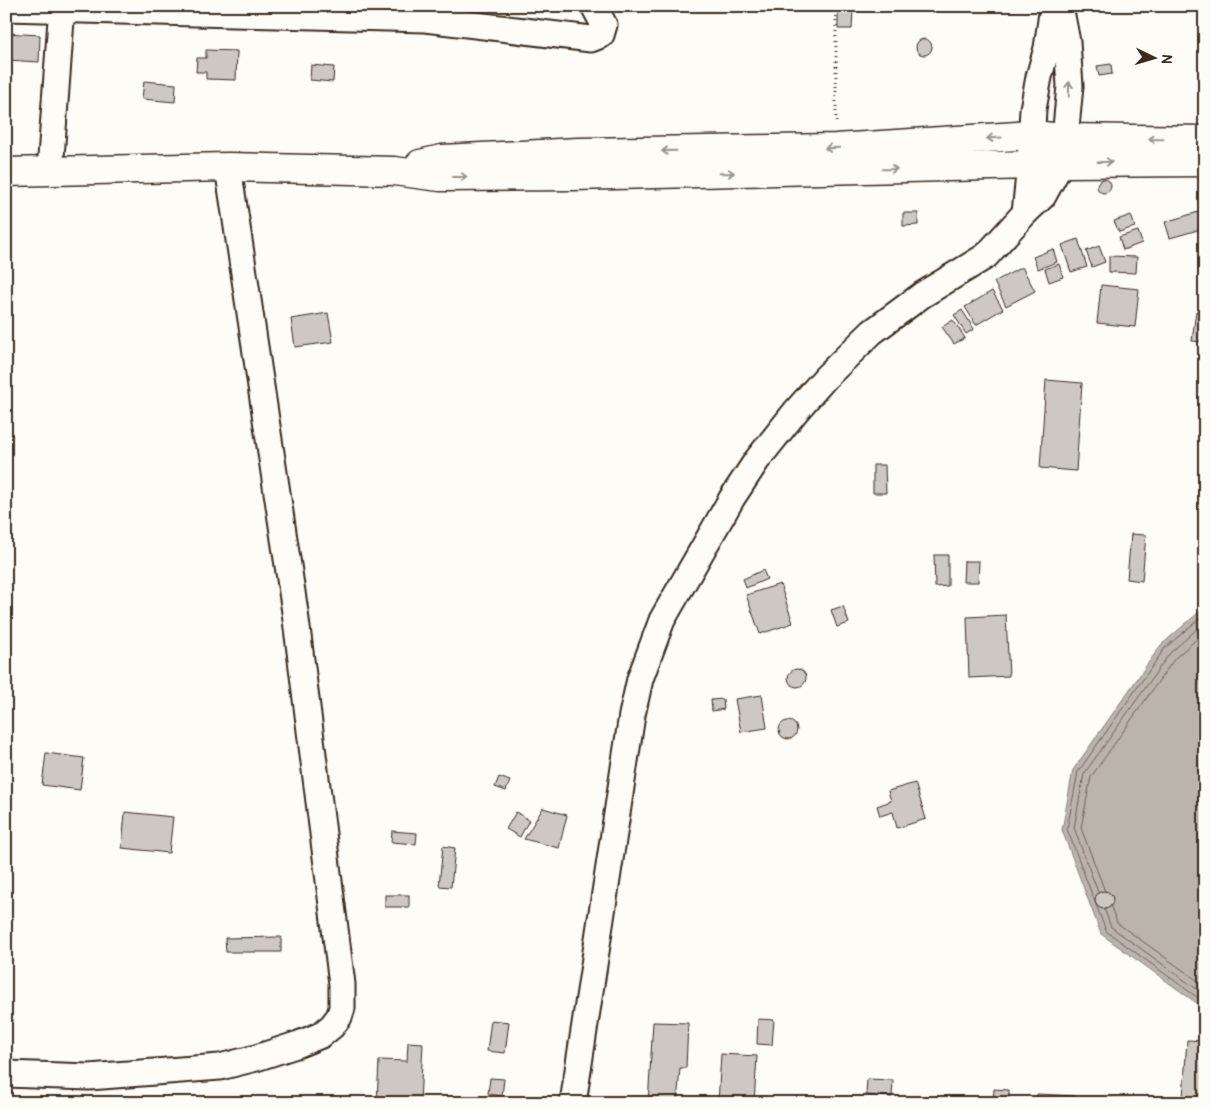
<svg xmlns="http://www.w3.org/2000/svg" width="1211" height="1109" font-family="Pangolin,sans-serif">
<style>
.water{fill:#bbb4ad;stroke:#887d74}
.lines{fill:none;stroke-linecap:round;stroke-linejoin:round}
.shore{stroke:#6e6157;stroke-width:1}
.building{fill:#cdc8c2;stroke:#3b2a1e}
.minor-casing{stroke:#3b2a1e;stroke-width:29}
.highway-casing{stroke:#3b2a1e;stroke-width:31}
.path{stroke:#3b2a1e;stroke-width:3;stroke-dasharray:1 4;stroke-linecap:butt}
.minor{stroke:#fdfcf7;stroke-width:25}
.highway{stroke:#fdfcf7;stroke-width:28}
.oneway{stroke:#9c938a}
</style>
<rect width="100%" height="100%" fill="#fdfcf7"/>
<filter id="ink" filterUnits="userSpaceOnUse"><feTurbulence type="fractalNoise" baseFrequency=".02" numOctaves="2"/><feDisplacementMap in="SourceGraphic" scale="10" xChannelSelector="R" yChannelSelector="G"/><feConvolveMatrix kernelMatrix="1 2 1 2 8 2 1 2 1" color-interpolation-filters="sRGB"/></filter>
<g filter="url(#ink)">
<path class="water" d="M1205 607V1009L1101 934 1062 830 1073 770 1161 645Z"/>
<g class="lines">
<g class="shore">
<path d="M1205 614 1165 648 1078 772 1067 829 1106 931 1205 1003"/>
<path d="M1205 622 1170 653 1084 774 1074 828 1111 927 1205 995"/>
<path d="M1205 632 1175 658 1091 777 1081 828 1117 923 1205 986"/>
</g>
</g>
<g class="building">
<path d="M838 10H853L852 29H838Z"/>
<path d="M6 33 40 35 39 62 6 60Z"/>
<circle cx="924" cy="47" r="8"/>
<path d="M206 50 237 51 236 80 206 79V72H196L197 58H206Z"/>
<path d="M1111 64 1112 74 1099 76 1097 66Z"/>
<path d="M311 65 334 67 333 82 310 80Z"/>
<path d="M144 81 176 84 175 102 142 99Z"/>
<circle cx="1104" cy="186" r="7"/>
<path d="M1205 210V228L1170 238 1165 222Z"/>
<path d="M903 213H918V225L903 226Z"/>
<path d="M1131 215 1135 227 1119 232 1114 221Z"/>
<path d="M1138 231 1142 243 1123 250 1119 237Z"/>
<path d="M1078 239 1087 267 1071 272 1062 245Z"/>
<path d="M1099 246 1105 262 1092 267 1086 251Z"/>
<path d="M1053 249 1057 262 1038 269 1033 257Z"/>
<path d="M1109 256 1137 257 1136 273 1109 272Z"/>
<path d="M1059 264 1063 277 1049 282 1045 269Z"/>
<path d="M1022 267 1035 291 1006 306 994 282Z"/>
<path d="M1101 285 1139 289 1135 327 1097 323Z"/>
<path d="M992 291 1003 309 976 325 965 307Z"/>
<path d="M962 310 974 329 966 334 954 315Z"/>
<path d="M1196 311 1205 312V392L1200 391 1205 342 1192 341Z"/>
<path d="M328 313 333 342 295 347 291 319Z"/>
<path d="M953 320 965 338 954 344 942 327Z"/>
<path d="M1046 380 1082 383 1076 471 1040 468Z"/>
<path d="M873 465H885L886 493H873Z"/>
<path d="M1131 534 1146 535 1142 581 1127 579Z"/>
<path d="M934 555H948V586L935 587Z"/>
<path d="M964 561H979L978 582H963Z"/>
<path d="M763 570 767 579 746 588 743 579Z"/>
<path d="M780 584 793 623 760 634 746 595Z"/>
<path d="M843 606 849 623 837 627 831 610Z"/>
<path d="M1006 615 1009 676 969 678 967 617Z"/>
<circle cx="797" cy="678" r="9"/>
<path d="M762 695 767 728 741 732 735 699Z"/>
<path d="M723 699 724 709 712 711 711 700Z"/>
<circle cx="788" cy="730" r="9"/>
<path d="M46 753 84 758 80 790 42 785Z"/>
<path d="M499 777 510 781 506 791 495 787Z"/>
<path d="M915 783 926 819 897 828 893 812 880 816 877 806 891 801 888 791Z"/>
<path d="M543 808 567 815 559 848 524 839Z"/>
<path d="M125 812 173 817 169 853 122 848Z"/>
<path d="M516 812 529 820 520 837 506 829Z"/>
<path d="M392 831 417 833 416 844 391 842Z"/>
<path d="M443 846 455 848 451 887 439 886Z"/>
<circle cx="1104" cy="900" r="9"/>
<rect x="385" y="895" width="24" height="12"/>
<path d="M281 937V952H226L225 938Z"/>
<path d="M758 1019 774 1020 772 1045 757 1044Z"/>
<path d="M491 1020 509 1022 505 1053 487 1051Z"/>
<path d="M653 1022 688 1023 686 1068H680L677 1103H648Z"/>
<path d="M1187 1040 1205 1041 1204 1099 1183 1097Z"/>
<path d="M408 1042 423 1043 420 1103H377L379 1060 407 1061Z"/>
<path d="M721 1054 757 1056 754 1103H718Z"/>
<path d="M490 1078 504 1079 502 1096 488 1094Z"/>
<path d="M867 1079 893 1080 892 1097 866 1095Z"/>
<path d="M994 1089 1009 1090V1102H993Z"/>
<path d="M1037 1094 1075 1096V1103H1037Z"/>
<path d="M1109 1098 1182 1102V1103H1109Z"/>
</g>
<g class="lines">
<g class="minor-casing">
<g id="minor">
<path d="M6 8 425 19 591 39 601 35 604 25 594 6"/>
<path d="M50 171 62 6"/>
<path d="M1025 213 1030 165 1033 109 1039 77 1047 48 1053 6"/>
<path d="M6 1074 89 1077 220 1067 256 1058 299 1044 321 1035 332 1026 339 1017 342 1008V984L295 612 228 167"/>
<path d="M573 1103 632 715 640 679 662 620 732 498 757 460 796 411 826 377 872 332 922 295 986 256 1025 213 1043 196 1061 163 1065 138 1070 86 1067 42 1060 6"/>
</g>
</g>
<g class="highway-casing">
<g id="highway">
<path d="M420 164 442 159 578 152 836 148 1031 135 1065 138 1205 140"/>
<path d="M6 172 228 167 394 171 440 177 573 176 1030 165 1061 163 1205 162"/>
</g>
</g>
<path class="path" d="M836 6V125"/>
<use href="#minor" class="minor"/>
<use href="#highway" class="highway"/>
</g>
<defs><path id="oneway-shaft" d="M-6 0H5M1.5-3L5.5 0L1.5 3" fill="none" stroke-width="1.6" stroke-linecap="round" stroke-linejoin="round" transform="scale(1.25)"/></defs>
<g class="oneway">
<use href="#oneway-shaft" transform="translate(1069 89) rotate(-88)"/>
<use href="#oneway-shaft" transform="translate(994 138) rotate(176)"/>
<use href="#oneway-shaft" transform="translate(1156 139) rotate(-179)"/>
<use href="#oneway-shaft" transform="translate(832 148) rotate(178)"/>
<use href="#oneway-shaft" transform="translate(669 151) rotate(179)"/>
<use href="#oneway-shaft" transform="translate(1105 162)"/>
<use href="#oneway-shaft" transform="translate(890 169) rotate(-1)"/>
<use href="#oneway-shaft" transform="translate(727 173) rotate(-1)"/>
<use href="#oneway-shaft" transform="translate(460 177)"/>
</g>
</g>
<rect width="1211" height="1109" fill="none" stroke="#fdfcf7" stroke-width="25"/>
<rect x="12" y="12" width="1186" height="1084" fill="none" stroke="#3b2a1e" stroke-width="2" filter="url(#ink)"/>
<g transform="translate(1154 58) rotate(95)" stroke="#fdfcf7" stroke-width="4" paint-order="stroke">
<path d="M0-4L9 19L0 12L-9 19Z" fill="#3b2a1e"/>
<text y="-8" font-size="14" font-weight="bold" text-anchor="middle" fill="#3b2a1e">N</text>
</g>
</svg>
